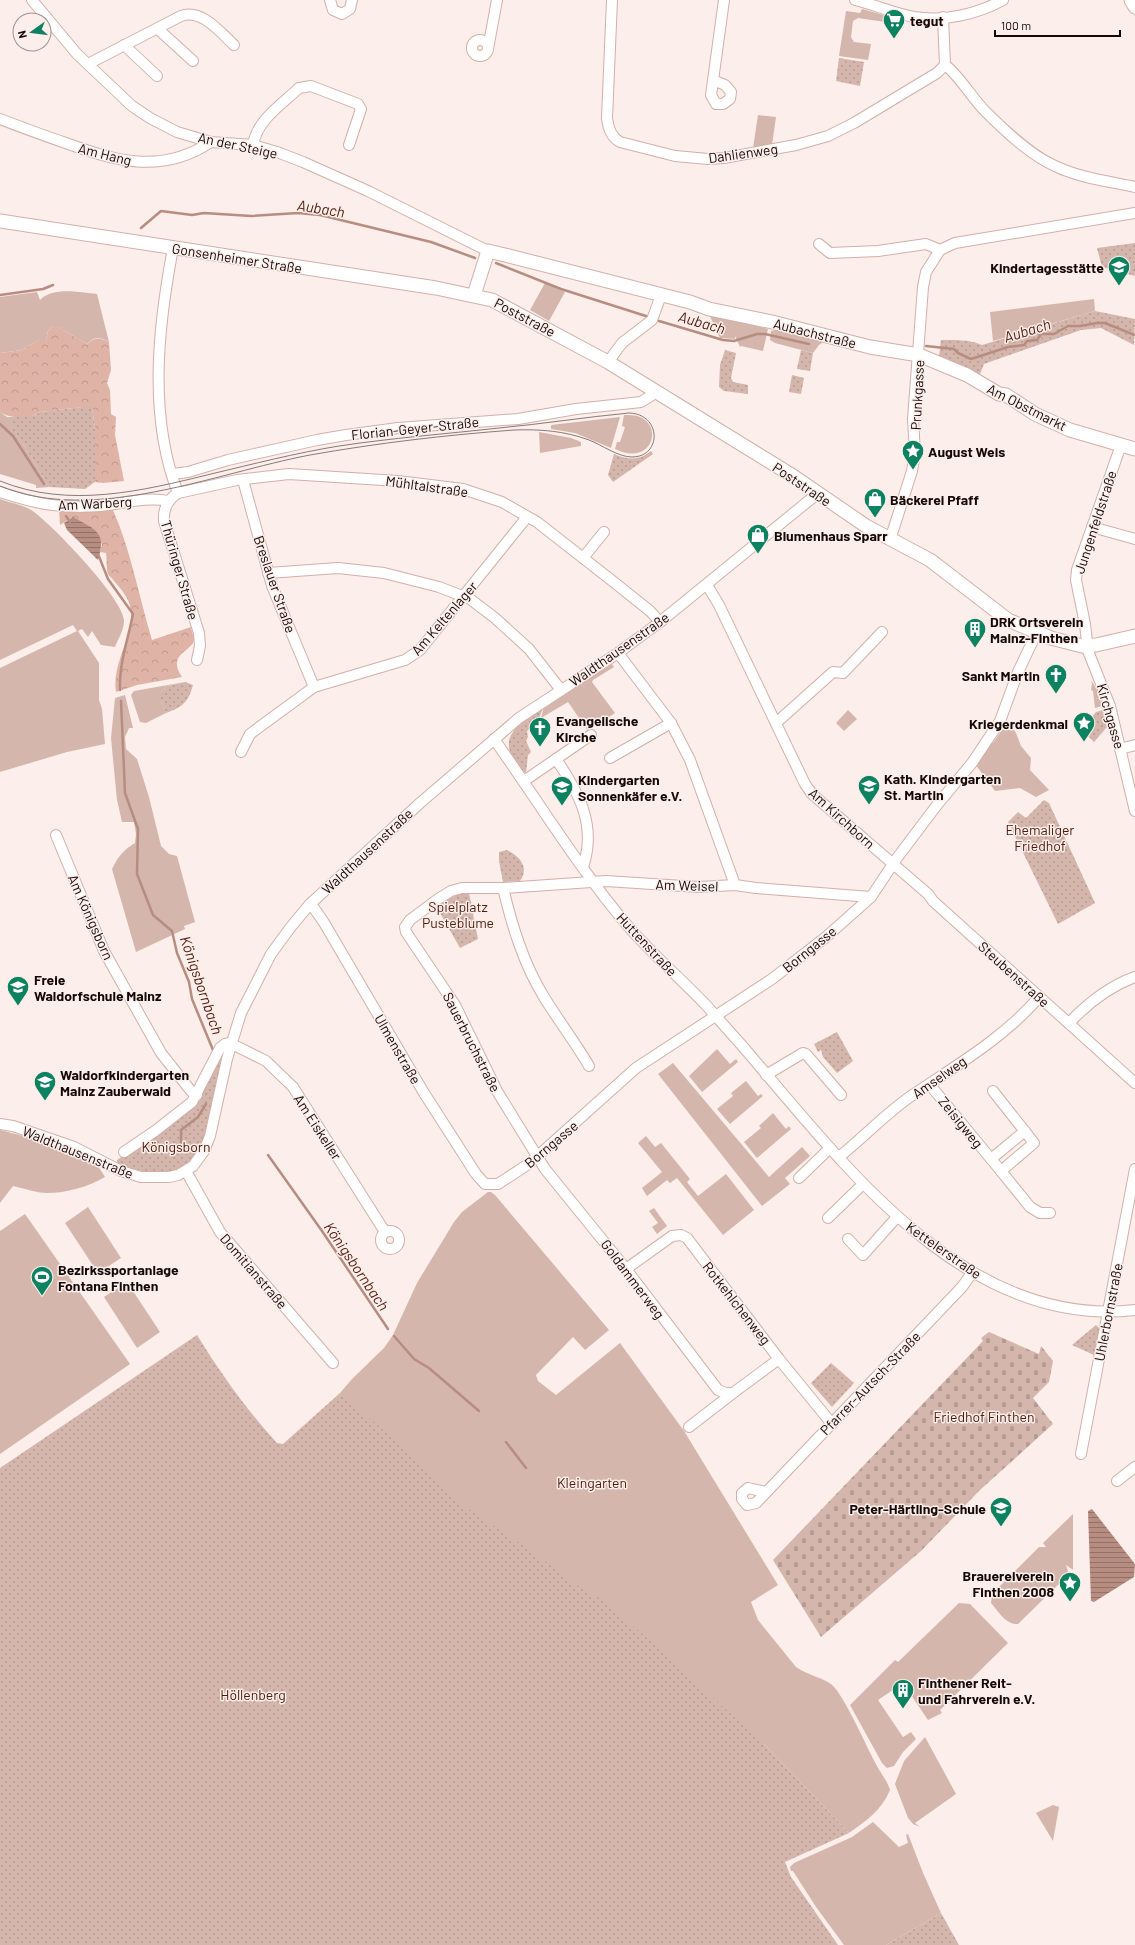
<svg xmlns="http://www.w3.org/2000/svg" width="1135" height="1945" font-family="Barlow,sans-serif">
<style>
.green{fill:#d4b6ad}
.forest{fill:url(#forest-crowns)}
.cemetery{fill:url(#cemetery-stones)}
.park{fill:url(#park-dots)}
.water{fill:url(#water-rules)}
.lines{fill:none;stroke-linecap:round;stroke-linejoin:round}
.stream{stroke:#b78d81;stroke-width:2.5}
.minor-casing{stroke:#d2b0a7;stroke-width:12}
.major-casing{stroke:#d2b0a7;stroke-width:15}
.minor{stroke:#fff;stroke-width:10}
.major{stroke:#fff;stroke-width:13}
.tram{stroke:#877b78;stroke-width:1}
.labels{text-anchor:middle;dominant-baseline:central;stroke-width:3;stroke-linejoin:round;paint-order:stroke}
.poi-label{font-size:14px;font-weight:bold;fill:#140907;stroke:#fceeea;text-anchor:start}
.street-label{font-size:14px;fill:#140907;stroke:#fceeea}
.park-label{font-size:14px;fill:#4f190b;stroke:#fceeea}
.water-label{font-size:15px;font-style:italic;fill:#562012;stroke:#fceeea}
</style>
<defs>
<pattern id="forest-crowns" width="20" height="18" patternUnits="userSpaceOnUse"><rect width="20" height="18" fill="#e0b3a7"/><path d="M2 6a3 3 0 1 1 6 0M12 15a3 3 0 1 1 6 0" fill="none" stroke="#bf998e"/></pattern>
<pattern id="cemetery-stones" width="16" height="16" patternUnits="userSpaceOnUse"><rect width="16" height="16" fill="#d4b6ad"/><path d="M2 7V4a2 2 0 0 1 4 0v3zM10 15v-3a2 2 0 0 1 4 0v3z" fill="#b59b93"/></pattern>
<pattern id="park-dots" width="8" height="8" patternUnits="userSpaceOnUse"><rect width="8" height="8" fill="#d4b6ad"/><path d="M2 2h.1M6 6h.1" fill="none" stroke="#b59b93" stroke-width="1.8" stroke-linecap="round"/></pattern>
<pattern id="water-rules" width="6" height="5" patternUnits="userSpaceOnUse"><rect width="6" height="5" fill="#b78d81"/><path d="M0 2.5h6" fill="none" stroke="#947168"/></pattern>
</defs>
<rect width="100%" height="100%" fill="#fceeea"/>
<g class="green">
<path d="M862 9 891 17 892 23 858 18 853 21 851 37 854 42 871 44 868 60 839 56 846 11 860 13Z"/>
<path d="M758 115 776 117 772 145 753 148Z"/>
<path d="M545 283 565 292 549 321 530 310Z"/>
<path d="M37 292 40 300C54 286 80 293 97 294L109 342C99 337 95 336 87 344L58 327H52L48 331 46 340H39L22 350 0 353V297Z"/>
<path d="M1094 299 1095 311 993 341 990 312Z"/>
<path d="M709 314 768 329 763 351 741 346 740 347 735 336V339L720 338Z"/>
<path d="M775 330 825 341 819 345 813 353 775 343 770 340 771 331Z"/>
<path d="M0 412 7 417H12V429L23 444 49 487 36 488V485L0 474Z"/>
<path d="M624 415C629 415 635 415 640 417 664 427 651 467 615 449L617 442H620L625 427 622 426Z"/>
<path d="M620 417 611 448 575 433 551 429V425Z"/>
<path d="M539 432 571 438 581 442V446L540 453Z"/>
<path d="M0 499C10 503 25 505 34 512 53 526 124 599 124 621 124 630 118 639 115 647L101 645 92 631 88 637 82 629 78 631 99 663V700L102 709 105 744 67 752 0 772V668L77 631 73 625 0 660Z"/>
<path d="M612 664 614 667 593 680 592 682 615 713 588 731 568 702 541 718 544 707Z"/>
<path d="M1091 680 1098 691 1102 706 1095 708 1093 691 1091 690 1092 684Z"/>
<path d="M185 682 167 686 161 692V702L166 713 146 723 140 722 131 695 134 691Z"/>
<path d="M125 695 133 728H129L125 737 126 749 137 759 149 797 161 846 169 854 177 856 195 922 184 926 185 929 136 952 112 869C118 857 123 850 135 843L136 834 134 822H122L117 800 111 738 115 698Z"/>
<path d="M848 710 857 719 844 731 836 723Z"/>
<path d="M1008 721 1016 733 1021 746 1031 758 1030 770 1049 790 1036 797 1020 788 995 791 975 764 988 743H993Z"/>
<path d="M717 1049 730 1064 736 1059 738 1062 702 1092 689 1076Z"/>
<path d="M673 1063 769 1177 802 1147 810 1156 785 1178 790 1184 762 1206 658 1074Z"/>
<path d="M746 1081 758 1096 761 1094 763 1096 730 1124 717 1109 733 1096 731 1093Z"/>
<path d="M773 1113 786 1129 789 1126 791 1129 757 1158 744 1142 761 1128 759 1126Z"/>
<path d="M0 1130 50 1143 76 1154 98 1166 105 1177C88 1187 66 1193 47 1193 36 1193 23 1188 13 1186L0 1203Z"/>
<path d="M646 1136 655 1147 661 1143 690 1179 687 1182 698 1196 726 1174 754 1210 723 1235 677 1178 670 1183 667 1180 647 1196 642 1188 662 1172 638 1143Z"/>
<path d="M488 1192H491L495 1195 609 1330 585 1350 573 1337 536 1375 538 1381 556 1395 620 1343 684 1431 778 1585 751 1602 758 1620 796 1667C807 1675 824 1678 832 1685 844 1695 867 1748 877 1766 881 1774 887 1780 890 1790 882 1810 866 1821 849 1833L764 1744 571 1625 451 1509 340 1393 352 1379 384 1348 393 1335 417 1283 454 1222 462 1212Z"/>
<path d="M88 1207 121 1258 98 1273 65 1223Z"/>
<path d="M654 1208 667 1226 657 1234 652 1227 658 1223 649 1211Z"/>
<path d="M25 1214 130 1364 0 1454V1231Z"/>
<path d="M127 1282 160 1332 137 1348 104 1297Z"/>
<path d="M1073 1514V1570L1066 1565 1068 1571 1066 1577 1018 1624C1006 1625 998 1611 991 1603L992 1594 1039 1547H1046L1043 1543Z"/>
<path d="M959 1603 970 1604 1008 1643 940 1710 942 1713 928 1720 903 1683 878 1700 903 1737 911 1732 916 1739 903 1752 894 1766 887 1768 882 1763 850 1705 895 1660 898 1662Z"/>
<path d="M925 1737 956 1794 915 1823 920 1827 913 1824 908 1818 895 1784 904 1761Z"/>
<path d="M1053 1805 1059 1807 1053 1841 1036 1813Z"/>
<path d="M873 1822 899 1847 908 1843 906 1835 908 1834 923 1873 941 1913 886 1945H844L816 1907 793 1871H791L790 1867 794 1863 852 1837Z"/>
</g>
<g class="forest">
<path d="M52 327H58L87 344C95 337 99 337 109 342L111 370 107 383 110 390 111 414 116 417 115 435 124 481 103 483 95 482V429L92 407H82L40 412C30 419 10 419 0 412V353L22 350 39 340H46L48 331Z"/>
<path d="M106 508 113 510C131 551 139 597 152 640L191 627C191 630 194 636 194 639 193 652 166 653 182 677L137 685 116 692C112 663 132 640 131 613 131 600 122 590 114 581 113 579 109 576 108 574 106 569 107 559 106 553L100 552 102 544 73 517 60 525 59 510Z"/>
</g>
<path class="cemetery" d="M989 1332 1039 1354 1041 1346 1053 1361 1049 1382 1033 1398 1053 1424 980 1490 921 1551 821 1637 773 1560 983 1341 981 1338Z"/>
<g class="park">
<path d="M839 58 864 62 860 86 836 81Z"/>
<path d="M1135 243V276L1102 267 1097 248Z"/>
<path d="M1095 311 1135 319 1134 345 1101 328 1081 330 984 364 980 374 939 356 941 340C955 340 968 339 982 345Z"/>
<path d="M725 350 736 353 731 378 733 382 748 385V394L724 391 719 387 720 365Z"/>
<path d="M801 350 813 353 810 371 797 369Z"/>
<path d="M792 375 804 378 801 394 789 392Z"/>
<path d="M82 407H92L95 429V482L85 489 49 487 23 444 11 429 12 417 35 415 40 412Z"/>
<path d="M651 451 653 454 613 482 608 475 614 454C628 460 639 461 651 451Z"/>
<path d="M185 682 193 685C188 703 182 707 166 713L161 702V692L167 686Z"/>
<path d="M543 708 540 716 542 728 535 732 530 729 527 731 528 737 526 741 531 752 528 755 526 773C520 770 517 764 514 759 497 735 525 720 543 708Z"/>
<path d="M1103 710 1107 727 1094 742 1081 729 1096 712Z"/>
<path d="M1044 800 1049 803 1095 903 1058 924 1008 822 1018 812 1026 818Z"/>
<path d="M507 850C519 856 530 867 520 881L503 882 499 861V852Z"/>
<path d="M460 893H469L478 939 460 948 436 906Z"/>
<path d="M837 1032 853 1061 837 1073 823 1057 821 1050 818 1052 814 1044Z"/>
<path d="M224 1052C221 1068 217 1084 214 1100 211 1113 210 1130 204 1141 186 1179 151 1180 117 1164V1160L173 1121Z"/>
<path d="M1096 1325 1100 1329 1094 1355 1072 1345Z"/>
<path d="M197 1335C221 1374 246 1409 277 1443L283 1444 340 1393 408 1451 429 1476 452 1498 533 1552 575 1584 608 1603 764 1744 849 1833 785 1862 791 1877 838 1945H0V1468Z"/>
<path d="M831 1363 854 1383 832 1407 811 1383Z"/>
<path d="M941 1913 959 1945H886Z"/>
</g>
<g class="water">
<path d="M73 517C96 530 107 532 98 560L67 530 64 523Z"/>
<path d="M1092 1509 1135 1564 1134 1577 1094 1602 1091 1601 1088 1511Z"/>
</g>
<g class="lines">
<g class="stream">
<path d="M141 228 161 211 192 215 204 213 251 216 298 213 320 215 431 242 475 258"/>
<path d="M496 263 561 289 649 317"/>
<path d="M0 295 43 289 53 285"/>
<path d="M659 321 723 340 734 341 757 334H765L809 344"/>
<path d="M926 346 954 349 958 353 971 359 1008 347 1024 345 1027 341 1037 340 1041 334H1054L1068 326H1080L1097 323H1105L1135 335"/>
<path d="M0 424 13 436 44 484"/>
<path d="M66 516 70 522"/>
<path d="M98 554 108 579 133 614C128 640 119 663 120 690"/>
<path d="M121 701 125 793 138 829 137 874 153 915 172 931 177 953 189 982 192 999 213 1050"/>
<path d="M167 1151 170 1148 177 1149 181 1147V1130L198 1117 206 1104"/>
<path d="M268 1155 322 1231 388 1329"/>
<path d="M394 1336 414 1359 429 1368 479 1411"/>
<path d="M506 1442 526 1468"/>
</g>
<g class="minor-casing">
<g id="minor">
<path d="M32 0 77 54 132 106 150 118 177 132 211 142 253 145 277 152 303 162 368 191 488 251"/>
<path d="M330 0 333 10 342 14 350 9 352 0"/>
<path d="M612 0 607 118C608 128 611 137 620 142L675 156 708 159 724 158 796 145 828 136 854 123 937 73 945 65"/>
<path d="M855 0C875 5 894 13 914 17 944 22 977 14 1003 0"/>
<path d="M943 17 945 65C958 74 972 98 985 111 1004 130 1030 155 1055 166 1080 178 1108 181 1135 187"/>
<path d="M158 29 193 61"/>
<circle cx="480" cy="48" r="8"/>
<path d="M124 45 157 76"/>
<path d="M488 49 497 0"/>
<path d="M88 64 181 16C201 8 220 32 234 45"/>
<path d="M713 80 725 85 731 92 730 99 723 104H716L711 95 724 0"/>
<path d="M0 119C21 127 42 135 63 142 115 161 161 175 211 142"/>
<path d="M253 145C257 120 281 105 299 88L311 86 358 104 361 109 349 145"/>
<path d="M819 244 830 253 878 251 926 244 940 250"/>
<path d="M173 248C158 327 148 416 178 493"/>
<path d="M608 362 622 343 652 320 661 295"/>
<path d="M1121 445 1077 570 1076 580 1085 624 1088 651 1110 706 1135 811"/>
<path d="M173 474 188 472 228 460 317 440 346 435 398 428 518 419 576 409 641 402 657 392"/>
<path d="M243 480 272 586 314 687"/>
<path d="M0 492C36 504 62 509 100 506 122 504 146 496 168 501"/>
<path d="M1092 527 1135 539"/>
<path d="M890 540 912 471 915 453 913 419 923 287 926 272 940 250 955 243 1135 213"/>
<path d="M583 558 604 532"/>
<path d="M268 573 338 568 384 573 439 587 470 599 495 618 529 649 561 690"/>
<path d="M707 585 719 605 805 784 812 794 928 894 933 901 1135 1083"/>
<path d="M618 653 671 723 690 760 735 885"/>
<path d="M197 660 200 646 199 633 164 521C163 509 167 500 178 493L237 480 289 474 398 481 463 489 502 502 537 522 615 583 650 611 660 622"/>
<path d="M776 723 833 672 843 673 882 632"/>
<path d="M494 739C538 801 578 867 627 925 651 953 679 977 705 1004 716 1016 727 1029 738 1041 838 1156 961 1330 1135 1310"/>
<path d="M1120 749 1135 745"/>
<path d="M241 752 250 734 314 687 405 660 420 650 527 517"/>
<path d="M610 758 671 723"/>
<path d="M556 759 591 735"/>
<path d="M524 781 556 759C579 793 597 825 583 867"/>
<path d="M56 835 104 951 161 1053 191 1091 197 1095"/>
<path d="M503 888C512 925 523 963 544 997 558 1020 575 1042 589 1066"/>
<path d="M311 904 323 921 424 1093 476 1174 485 1184H498L530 1163 636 1068 772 979 826 937 871 897 897 858 937 805 972 763 1000 721 1018 672 1037 632"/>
<path d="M1069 1023C1087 1004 1110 986 1135 977"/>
<path d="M230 1043 266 1061 293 1087 385 1232"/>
<path d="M766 1075 803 1053 806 1054 841 1095"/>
<path d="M930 1085 991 1159"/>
<path d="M993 1091 1034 1143 1001 1171 991 1159 1025 1131"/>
<path d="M0 1124 13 1126 74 1147 121 1171 141 1177H169L178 1175 193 1166 204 1151 210 1136 227 1059 241 1013 271 954 290 928 309 905 420 803 519 718 618 653 660 622 817 494"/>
<path d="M124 1152 155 1131 192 1102 220 1048 225 1044 230 1043"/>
<path d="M839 1157C864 1137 887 1112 914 1094 957 1065 1005 1037 1039 997"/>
<path d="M186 1171 220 1232 333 1363"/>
<path d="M1001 1171 1030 1207 1040 1213H1050"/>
<path d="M799 1178 830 1148"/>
<path d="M828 1218 863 1184"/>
<circle cx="390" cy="1240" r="9"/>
<path d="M848 1239 863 1255 897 1217"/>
<path d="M626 1269 672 1236 681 1235 687 1238 779 1359 832 1424"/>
<path d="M779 1359 733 1393H726L718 1390 626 1269 545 1169 497 1091 455 1005 406 932 405 927 410 920 438 899 451 891 462 888H503L606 881 699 887 735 885 756 888 871 897"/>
<path d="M689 1427 733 1393"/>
<path d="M1081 1454 1135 1169"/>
<path d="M1117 1481 1135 1467"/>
<path d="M766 1492 748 1488 742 1493V1499L747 1505 756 1503 962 1287 972 1273"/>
</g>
</g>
<g class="major-casing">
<g id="major">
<path d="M1131 0 1135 7"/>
<path d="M0 221 436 288 492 300 608 362 793 476 866 526 930 560 1008 620 1051 638 1082 646 1096 645 1135 636"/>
<path d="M474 295 488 251 505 255 690 302 709 309 772 322 870 347 919 355 967 375 999 394 1006 395 1035 414 1048 420 1070 430 1135 449"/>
</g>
</g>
<use href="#minor" class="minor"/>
<use href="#major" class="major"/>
<path class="tram" d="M0 481C69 509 142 491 211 474 253 464 296 453 339 446 392 438 445 434 499 428 542 424 586 417 629 413 662 414 662 457 632 457 618 457 602 445 589 440 565 431 540 429 514 430 446 435 378 443 310 455 215 473 94 525 0 486"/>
</g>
<defs>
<g id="supermarket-pin" transform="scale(1.15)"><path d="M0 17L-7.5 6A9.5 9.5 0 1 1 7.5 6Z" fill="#0d8260" stroke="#fceeea"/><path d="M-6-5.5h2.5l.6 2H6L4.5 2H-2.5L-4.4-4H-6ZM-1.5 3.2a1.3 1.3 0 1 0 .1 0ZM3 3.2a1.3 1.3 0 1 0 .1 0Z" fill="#fff"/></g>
<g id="school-pin" transform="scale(1.15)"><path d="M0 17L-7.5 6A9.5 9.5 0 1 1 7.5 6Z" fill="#0d8260" stroke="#fceeea"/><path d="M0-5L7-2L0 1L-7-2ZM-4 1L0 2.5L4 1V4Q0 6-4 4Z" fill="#fff"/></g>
<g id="sight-pin" transform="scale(1.15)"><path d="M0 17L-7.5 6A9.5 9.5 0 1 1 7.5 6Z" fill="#0d8260" stroke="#fceeea"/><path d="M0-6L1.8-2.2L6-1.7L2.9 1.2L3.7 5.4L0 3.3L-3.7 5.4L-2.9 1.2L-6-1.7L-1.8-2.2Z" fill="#fff"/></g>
<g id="shop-pin" transform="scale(1.15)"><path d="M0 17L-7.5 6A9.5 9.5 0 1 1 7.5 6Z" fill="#0d8260" stroke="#fceeea"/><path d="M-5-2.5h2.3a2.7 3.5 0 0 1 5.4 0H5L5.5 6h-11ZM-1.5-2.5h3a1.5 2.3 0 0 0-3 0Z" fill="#fff"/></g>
<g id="building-pin" transform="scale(1.15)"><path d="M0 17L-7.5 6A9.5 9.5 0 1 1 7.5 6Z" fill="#0d8260" stroke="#fceeea"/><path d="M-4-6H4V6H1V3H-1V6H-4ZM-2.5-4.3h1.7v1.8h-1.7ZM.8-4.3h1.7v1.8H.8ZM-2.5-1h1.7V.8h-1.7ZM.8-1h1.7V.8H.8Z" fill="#fff"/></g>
<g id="church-pin" transform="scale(1.15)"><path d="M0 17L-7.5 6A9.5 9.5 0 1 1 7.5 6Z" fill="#0d8260" stroke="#fceeea"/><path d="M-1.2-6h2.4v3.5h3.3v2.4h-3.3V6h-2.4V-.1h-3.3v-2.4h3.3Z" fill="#fff"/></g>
<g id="stadium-pin" transform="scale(1.15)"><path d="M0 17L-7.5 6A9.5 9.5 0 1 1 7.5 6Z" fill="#0d8260" stroke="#fceeea"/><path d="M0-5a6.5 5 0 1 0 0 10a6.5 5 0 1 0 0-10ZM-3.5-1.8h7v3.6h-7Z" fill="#fff"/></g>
</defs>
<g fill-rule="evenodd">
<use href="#supermarket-pin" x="894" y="20"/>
<use href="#school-pin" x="1119" y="267"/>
<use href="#sight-pin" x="913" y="451"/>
<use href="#shop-pin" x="875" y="499"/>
<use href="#shop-pin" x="758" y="535"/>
<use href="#building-pin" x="975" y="629"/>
<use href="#church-pin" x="1056" y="675"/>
<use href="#sight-pin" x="1084" y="723"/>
<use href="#church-pin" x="540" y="728"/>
<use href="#school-pin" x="869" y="786"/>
<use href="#school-pin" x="562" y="787"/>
<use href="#school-pin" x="18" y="987"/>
<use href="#school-pin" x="45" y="1082"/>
<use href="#stadium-pin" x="42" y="1277"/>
<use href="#school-pin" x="1001" y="1508"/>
<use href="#sight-pin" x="1070" y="1583"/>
<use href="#building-pin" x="903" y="1690"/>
</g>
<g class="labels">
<g class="poi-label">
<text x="910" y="20">tegut</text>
<text x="1104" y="267" text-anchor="end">Kindertagesstätte</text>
<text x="928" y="451">August Weis</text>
<text x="890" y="499">Bäckerei Pfaff</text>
<text x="774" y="535">Blumenhaus Sparr</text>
<text x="990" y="621">DRK Ortsverein<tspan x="990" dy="16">Mainz-Finthen</tspan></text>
<text x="1040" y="675" text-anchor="end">Sankt Martin</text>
<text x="556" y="720">Evangelische<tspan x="556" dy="16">Kirche</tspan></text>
<text x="1068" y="723" text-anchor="end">Kriegerdenkmal</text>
<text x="884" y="778">Kath. Kindergarten<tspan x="884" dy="16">St. Martin</tspan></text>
<text x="578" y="779">Kindergarten<tspan x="578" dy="16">Sonnenkäfer e.V.</tspan></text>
<text x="34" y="979">Freie<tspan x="34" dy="16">Waldorfschule Mainz</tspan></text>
<text x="60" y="1074">Waldorfkindergarten<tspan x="60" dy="16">Mainz Zauberwald</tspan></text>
<text x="58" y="1269">Bezirkssportanlage<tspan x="58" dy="16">Fontana Finthen</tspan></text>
<text x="986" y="1508" text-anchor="end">Peter-Härtling-Schule</text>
<text x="1054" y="1575" text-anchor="end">Brauereiverein<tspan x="1054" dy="16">Finthen 2008</tspan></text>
<text x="918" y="1682">Finthener Reit-<tspan x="918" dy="16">und Fahrverein e.V.</tspan></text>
</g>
<g class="street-label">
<text transform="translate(238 145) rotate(12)">An der Steige</text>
<text transform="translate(743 153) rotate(-8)">Dahlienweg</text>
<text transform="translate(105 154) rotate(14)">Am Hang</text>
<text transform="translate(237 258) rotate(9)">Gonsenheimer Straße</text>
<text transform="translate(525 317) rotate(28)">Poststraße</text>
<text transform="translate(815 333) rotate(14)">Aubachstraße</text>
<text transform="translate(917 395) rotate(-87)">Prunkgasse</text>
<text transform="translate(1027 407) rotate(27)">Am Obstmarkt</text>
<text transform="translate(415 428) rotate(-6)">Florian-Geyer-Straße</text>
<text transform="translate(802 484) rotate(34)">Poststraße</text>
<text transform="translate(427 486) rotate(8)">Mühltalstraße</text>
<text transform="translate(95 503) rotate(-3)">Am Warberg</text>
<text transform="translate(1095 522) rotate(-72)">Jungenfeldstraße</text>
<text transform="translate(180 570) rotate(74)">Thüringer Straße</text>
<text transform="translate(275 584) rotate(71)">Breslauer Straße</text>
<text transform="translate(444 618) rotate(-49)">Am Keltenlager</text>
<text transform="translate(619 649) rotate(-35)">Waldthausenstraße</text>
<text transform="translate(1111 716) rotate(74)">Kirchgasse</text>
<text transform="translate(842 818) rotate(42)">Am Kirchborn</text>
<text transform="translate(367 851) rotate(-43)">Waldthausenstraße</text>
<text transform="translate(687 885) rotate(2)">Am Weisel</text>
<text transform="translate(91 917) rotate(66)">Am Königsborn</text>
<text transform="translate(647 944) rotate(47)">Huttenstraße</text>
<text transform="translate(809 949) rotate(-39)">Borngasse</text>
<text transform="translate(1014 974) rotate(42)">Steubenstraße</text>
<text transform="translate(472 1042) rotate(63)">Sauerbruchstraße</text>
<text transform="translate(398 1049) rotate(60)">Ulmenstraße</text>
<text transform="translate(939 1077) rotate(-35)">Amselweg</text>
<text transform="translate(961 1122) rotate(51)">Zeisigweg</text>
<text transform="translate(318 1127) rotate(57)">Am Eiskeller</text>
<text transform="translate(551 1144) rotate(-40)">Borngasse</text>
<text transform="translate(78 1152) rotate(22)">Waldthausenstraße</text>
<text transform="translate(944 1250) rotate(35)">Kettelerstraße</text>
<text transform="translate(254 1271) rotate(49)">Domitianstraße</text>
<text transform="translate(633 1279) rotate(53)">Goldammerweg</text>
<text transform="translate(737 1303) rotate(52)">Rotkehlchenweg</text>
<text transform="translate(1108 1312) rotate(-79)">Uhlerbornstraße</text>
<text transform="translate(870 1383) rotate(-46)">Pfarrer-Autsch-Straße</text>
</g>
<g class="park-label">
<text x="1040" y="829">Ehemaliger<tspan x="1040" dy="16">Friedhof</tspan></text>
<text x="458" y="906">Spielplatz<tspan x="458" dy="16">Pusteblume</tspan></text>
<text x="176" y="1146">Königsborn</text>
<text x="984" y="1416">Friedhof Finthen</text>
<text x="592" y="1482">Kleingarten</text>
<text x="253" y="1694">Höllenberg</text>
</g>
<g class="water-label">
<text transform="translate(321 208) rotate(9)">Aubach</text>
<text transform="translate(702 322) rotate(16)">Aubach</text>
<text transform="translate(1027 330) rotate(-17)">Aubach</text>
<text transform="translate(202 985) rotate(71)">Königsbornbach</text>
<text transform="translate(357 1266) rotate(56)">Königsbornbach</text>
</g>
</g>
<g transform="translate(32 32) rotate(256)"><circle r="19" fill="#fceeea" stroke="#9f928f"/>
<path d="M0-3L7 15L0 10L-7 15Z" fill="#0d8260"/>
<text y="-6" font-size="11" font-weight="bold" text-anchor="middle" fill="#140907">N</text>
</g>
<path d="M995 30v6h125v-6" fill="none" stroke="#140907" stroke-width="2"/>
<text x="1001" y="30" font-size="12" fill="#140907" stroke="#fceeea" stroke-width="3" paint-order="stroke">100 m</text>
</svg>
